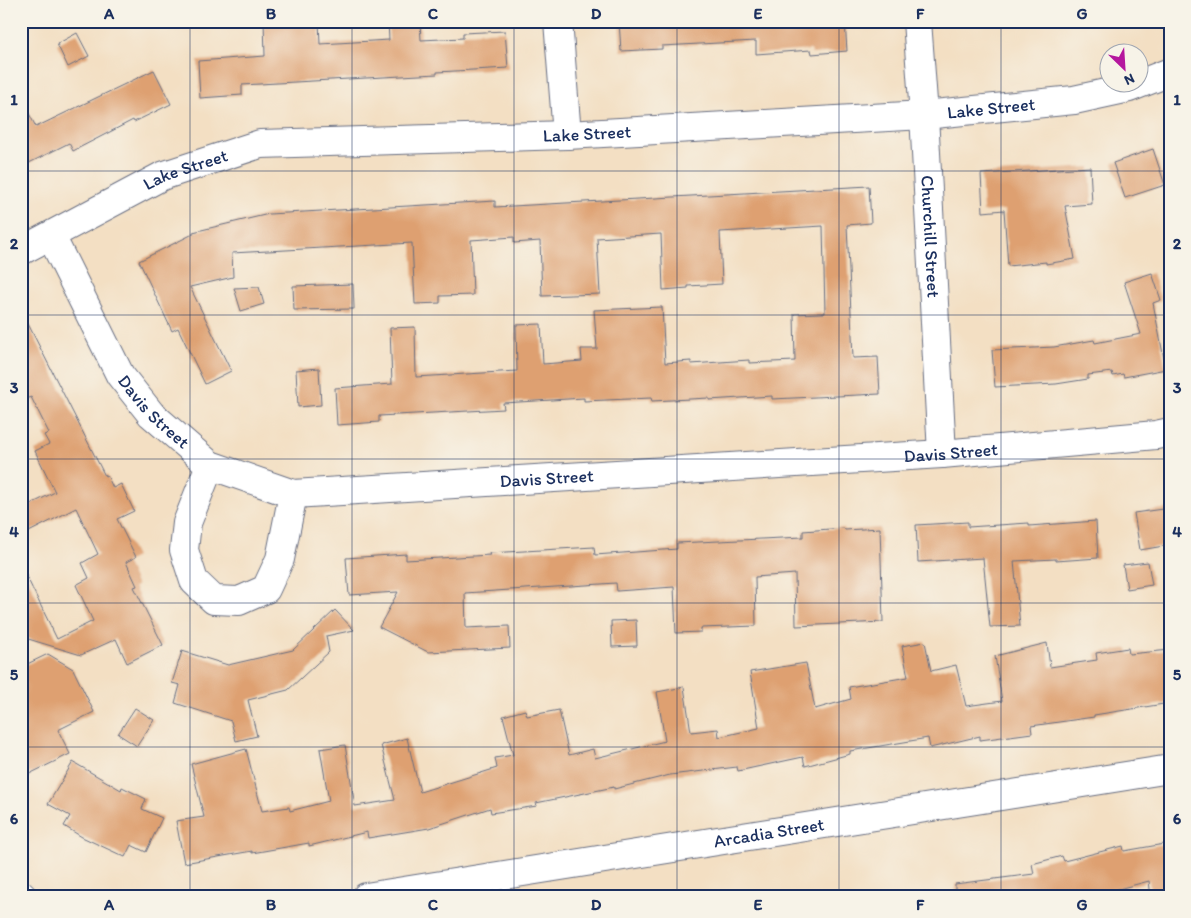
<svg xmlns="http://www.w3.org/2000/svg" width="1191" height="918" font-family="Itim,sans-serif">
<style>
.building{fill:#dea071}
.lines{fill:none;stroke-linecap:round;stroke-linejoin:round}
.minor-casing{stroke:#676d81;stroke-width:30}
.minor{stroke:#fff;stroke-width:28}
.grid{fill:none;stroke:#1b2f5e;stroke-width:1;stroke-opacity:0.55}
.labels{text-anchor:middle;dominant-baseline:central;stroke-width:5;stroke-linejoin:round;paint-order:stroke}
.street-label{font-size:18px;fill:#1b2f5e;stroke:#f7f3e8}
.neatline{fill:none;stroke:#1b2f5e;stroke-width:2}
.grid-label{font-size:16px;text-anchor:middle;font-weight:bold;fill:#1b2f5e}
</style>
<rect width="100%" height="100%" fill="#f7f3e8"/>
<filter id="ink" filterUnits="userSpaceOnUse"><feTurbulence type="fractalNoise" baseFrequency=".02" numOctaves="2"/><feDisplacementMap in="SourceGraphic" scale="10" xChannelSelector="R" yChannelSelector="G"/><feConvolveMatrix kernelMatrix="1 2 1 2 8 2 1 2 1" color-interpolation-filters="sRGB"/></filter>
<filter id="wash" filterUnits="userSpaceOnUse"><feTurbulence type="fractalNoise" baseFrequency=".0096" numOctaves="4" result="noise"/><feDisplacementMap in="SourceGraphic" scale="20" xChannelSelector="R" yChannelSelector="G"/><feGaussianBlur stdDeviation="1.12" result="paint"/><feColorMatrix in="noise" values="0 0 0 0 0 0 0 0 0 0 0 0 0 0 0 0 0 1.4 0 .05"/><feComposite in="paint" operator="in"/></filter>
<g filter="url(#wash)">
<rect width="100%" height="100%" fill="#f3dfc3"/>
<g id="blocks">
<g class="building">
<path d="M264 21H319L320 44 389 40 388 21H420L421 40 463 38V33L505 31 508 68 437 72V74L242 85V95L200 98 198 61 265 56Z"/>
<path d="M619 21H845L847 51 812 54 811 50 756 54V41L662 46V49L621 51Z"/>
<path d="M77 33 89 56 68 67 57 44Z"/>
<path d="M154 70 171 104 134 122 133 120 73 151 69 143 21 167V98L36 127Z"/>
<path d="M1153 149 1165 185 1125 198 1113 163Z"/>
<path d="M1090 167 1092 204 1065 206 1075 259 1046 264V262L1008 266 1004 210 983 212 981 174Z"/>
<path d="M869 186 871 223 847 225 853 358 878 357 880 394 772 399V396L709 400V398L652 401 651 398 584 401V398L503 403 504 409 379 416V422L337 425 335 388 392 384 390 328 415 327 416 377 517 371 516 325 541 324 543 364 582 361 581 349H597L594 310 662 307 665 363 691 361V364L749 360V363L795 361 794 314 825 313 823 226 720 232 722 284 688 286V288L663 290 661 234 597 238 600 294 542 296 540 241 514 243V237L471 240 473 295 440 296V303L415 304 412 243 232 253 233 277 190 287 231 371 205 384 178 328 172 331 139 261 193 234V232L269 214 495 201V207Z"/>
<path d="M1152 273 1161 300 1153 303 1166 369 1124 377 1123 374 1113 376 1112 372 1088 375V379L1056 384 995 387 992 350 1054 347 1094 340 1095 343 1141 334 1124 282Z"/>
<path d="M353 284 354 309 294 310 293 286Z"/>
<path d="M259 287 264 304 241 311 234 288Z"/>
<path d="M21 310 105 476 107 475 113 488 121 484 134 511 117 519 136 557 126 562 137 586 134 587 163 645 127 663 116 639 81 655 25 638 21 630V565L57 639 93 621 76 585 89 578 82 563 98 554 76 508 21 536V509L55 492 35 451 49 444 44 435 49 433 31 397 21 402Z"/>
<path d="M319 368 321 405 298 407 296 370Z"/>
<path d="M1170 508V545L1140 550 1134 513Z"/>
<path d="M1096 521 1098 558 1056 561V559L1014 561 1020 626 990 627 983 558 918 562 916 525 968 522V527L1029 523V526Z"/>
<path d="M844 528 845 530 880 528 883 622 796 626 795 574 755 577 756 626 701 628V632L676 633 674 587 617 591 616 583 465 593 466 628 509 626 510 648 428 652 379 627 398 592 349 595 346 558 406 554V560L490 555 489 553 594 547 595 555 677 549V543L803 537V531Z"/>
<path d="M1148 562 1152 585 1127 589 1123 565Z"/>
<path d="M335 610 354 630 326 636 329 652 288 690 248 700 257 736 236 741 231 721 175 703 180 685 172 683 182 651 228 665 293 650Z"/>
<path d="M636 620 637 646 612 647 611 621Z"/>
<path d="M925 642 931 671 956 665 966 706 1002 701 995 656 1047 643 1050 667 1097 660 1096 653 1128 648 1129 654 1170 650V703L1094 715V717L1031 726 1032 733 980 740V736L930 748 928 738 850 751V754L805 766 803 757 738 771 737 767 670 775 614 789V787L536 803 537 806 491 813 490 808 429 828 368 838 367 832 309 846V843L252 853V851L184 863 176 821 204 817 191 764 246 749 262 811 289 807 290 811 329 801 320 749 345 745 355 806 395 800 381 745 407 738 420 792 497 768 495 758 513 755 503 716 525 710 527 716 559 710 569 755 593 749 595 758 665 741 657 692 684 687 691 732 718 729 719 737 759 728 750 672 806 663 815 709 851 699 849 687 908 677 902 646Z"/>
<path d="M48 654 73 669 94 712 58 730 70 754 21 778V667Z"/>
<path d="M135 708 154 720 137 746 118 734Z"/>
<path d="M73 762 121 790 122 787 146 799 142 809 162 818 146 852 131 845 125 857 82 837 64 826 70 816 48 804Z"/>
<path d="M1170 843V897H1151L1149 881 1088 897H955V884L1034 874 1032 864 1062 856 1064 861 1123 846 1124 851Z"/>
</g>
</g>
</g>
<g filter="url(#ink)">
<use href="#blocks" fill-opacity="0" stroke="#676d81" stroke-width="1"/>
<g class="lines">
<g class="minor-casing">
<g id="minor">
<path d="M558 21 567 135"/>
<path id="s1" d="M917 21 924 115 942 454"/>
<path id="s2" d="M51 236 120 375 151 414 210 465 293 494 942 454 1156 435 1170 432"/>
<path id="s3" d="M21 251 162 176 260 144 567 135 924 115 1074 100 1129 88 1170 72"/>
<path d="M210 465 187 523 184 550 194 581 214 600 239 601 266 589 280 559 293 494"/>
<path d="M21 895 23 897"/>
<path id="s4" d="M366 897 1170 769"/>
</g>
</g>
<use href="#minor" class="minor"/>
</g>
</g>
<path class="grid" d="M190 21V897M352 21V897M514 21V897M677 21V897M839 21V897M1001 21V897M21 171H1170M21 315H1170M21 459H1170M21 603H1170M21 747H1170"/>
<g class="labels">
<g class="street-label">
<text stroke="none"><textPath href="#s3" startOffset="995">Lake Street</textPath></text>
<text stroke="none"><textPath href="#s3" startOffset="590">Lake Street</textPath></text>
<text stroke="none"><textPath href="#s3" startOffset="184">Lake Street</textPath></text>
<text stroke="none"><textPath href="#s1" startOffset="216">Churchill Street</textPath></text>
<text stroke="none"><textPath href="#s2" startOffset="205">Davis Street</textPath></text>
<text stroke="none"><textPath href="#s2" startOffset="1030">Davis Street</textPath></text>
<text stroke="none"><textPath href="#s2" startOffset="625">Davis Street</textPath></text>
<text stroke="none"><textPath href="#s4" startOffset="408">Arcadia Street</textPath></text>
</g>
</g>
<rect width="1191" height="918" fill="none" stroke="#f7f3e8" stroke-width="55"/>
<g transform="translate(1124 68) rotate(155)"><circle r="24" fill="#f7f3e8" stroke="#9fa5b1"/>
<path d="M0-4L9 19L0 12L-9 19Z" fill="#b5179e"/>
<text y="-8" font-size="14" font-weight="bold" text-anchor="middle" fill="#1b2f5e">N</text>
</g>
<rect x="28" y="28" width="1136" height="862" class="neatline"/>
<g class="grid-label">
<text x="109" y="19">A</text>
<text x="271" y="19">B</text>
<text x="433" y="19">C</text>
<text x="596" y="19">D</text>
<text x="758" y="19">E</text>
<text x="920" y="19">F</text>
<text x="1082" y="19">G</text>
<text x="14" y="105">1</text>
<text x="1177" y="105">1</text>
<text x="14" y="249">2</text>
<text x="1177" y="249">2</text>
<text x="14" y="393">3</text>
<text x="1177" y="393">3</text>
<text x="14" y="537">4</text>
<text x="1177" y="537">4</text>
<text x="14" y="680">5</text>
<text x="1177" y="680">5</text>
<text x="14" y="824">6</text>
<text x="1177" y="824">6</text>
<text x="109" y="910">A</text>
<text x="271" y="910">B</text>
<text x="433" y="910">C</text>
<text x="596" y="910">D</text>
<text x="758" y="910">E</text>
<text x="920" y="910">F</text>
<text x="1082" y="910">G</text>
</g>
</svg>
